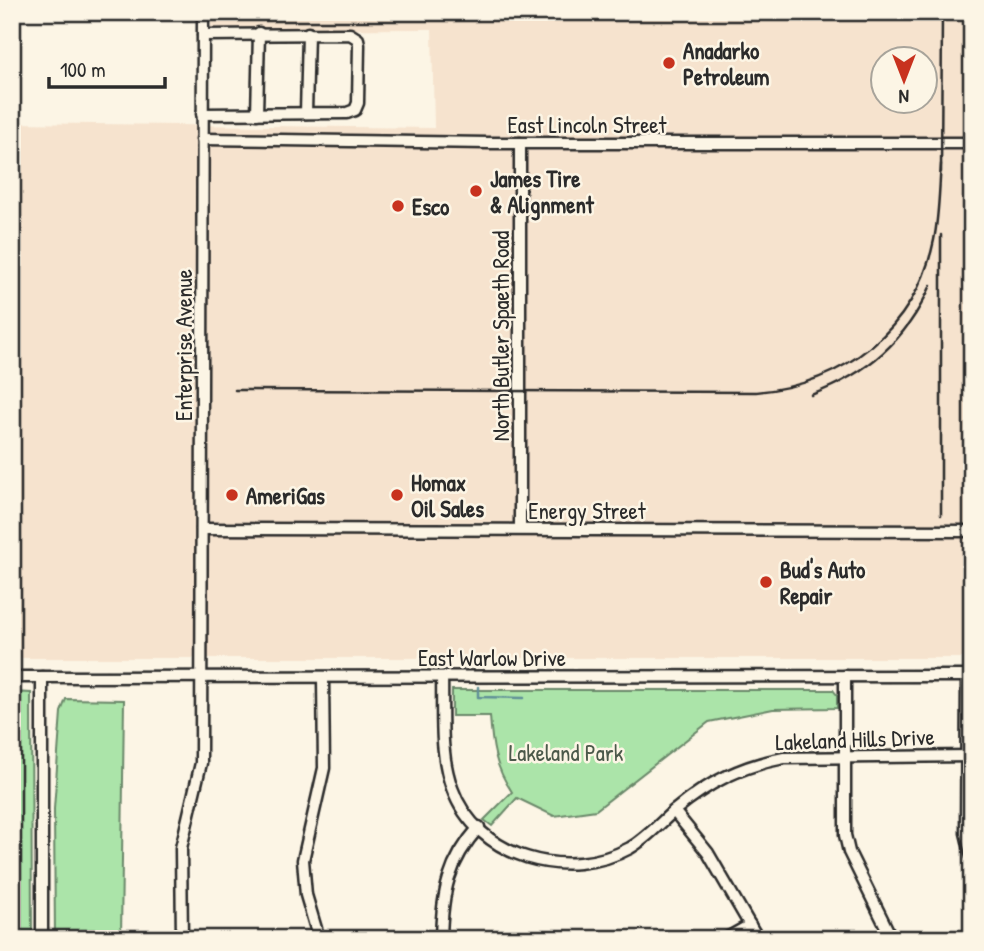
<svg xmlns="http://www.w3.org/2000/svg" width="984" height="951" font-family="'Patrick Hand',sans-serif">
<style>
.built{fill:#f6e3ce;fill-rule:evenodd}
.green{fill:#abe4a9;stroke:#6b886a;stroke-width:2}
.lines{fill:none;stroke-linecap:round;stroke-linejoin:round}
.stream{stroke:#609097;stroke-width:2.5}
.minor-casing{stroke:#2b2b2b;stroke-width:15}
.minor{stroke:#fcf5e5;stroke-width:10}
.rail{stroke:#2b2b2b;stroke-width:2.5}
.poi-dot{fill:#c8321e;stroke:#fcf5e5;stroke-width:2.5}
.labels{text-anchor:middle;dominant-baseline:central;stroke-width:5;stroke-linejoin:round;paint-order:stroke}
.poi-label{font-size:23px;font-weight:bold;fill:#2b2b2b;stroke:#fcf5e5;text-anchor:start}
.street-label{font-size:23px;fill:#2b2b2b;stroke:#fcf5e5}
.park-label{font-size:23px;fill:#4b594a;stroke:#fcf5e5}
</style>
<rect width="100%" height="100%" fill="#fcf5e5"/>
<filter id="ink" filterUnits="userSpaceOnUse"><feTurbulence type="fractalNoise" baseFrequency=".0143" numOctaves="2"/><feDisplacementMap in="SourceGraphic" scale="14" xChannelSelector="R" yChannelSelector="G"/><feConvolveMatrix kernelMatrix="1 2 1 2 8 2 1 2 1" color-interpolation-filters="sRGB"/></filter>
<g filter="url(#ink)">
<path class="built" d="M211 12H972V658H12V123L434 128 432 29 211 30ZM883 60H925V102H883Z"/>
<g class="green">
<path d="M452 690H833L837 695V708L773 709 709 722 596 810 554 816 517 798 492 826 484 820 512 792C495 767 492 746 490 716H452Z"/>
<path d="M12 692 31 693 32 939H12Z"/>
<path d="M66 699 124 700 121 939H55L54 809 61 712Z"/>
</g>
<g class="lines">
<path class="stream" d="M478 687V697L524 698"/>
<g class="minor-casing">
<g id="minor">
<path d="M306 113 308 33"/>
<path d="M202 114 347 113 355 110 358 103 359 45 358 39 350 34 203 35"/>
<path d="M257 114 259 33"/>
<path d="M202 139 488 143H972"/>
<path d="M520 143V529"/>
<path d="M202 529 972 531"/>
<path d="M845 676V835L849 852 892 939"/>
<path d="M967 676 966 833 972 857"/>
<path d="M12 677 972 676"/>
<path d="M442 677C443 713 439 752 452 788 477 859 568 882 630 848 647 838 660 823 675 810 709 782 741 766 784 758L972 756"/>
<path d="M674 811 708 853 758 939"/>
<path d="M42 939V677"/>
<path d="M182 939 181 848 201 763 203 12"/>
<path d="M319 939 306 895 303 860 324 768 323 678"/>
<path d="M441 939C442 893 448 862 479 827"/>
<path d="M725 939 750 925"/>
</g>
</g>
<use href="#minor" class="minor"/>
<g class="rail">
<path d="M941 172 942 12"/>
<path d="M941 235V515"/>
<path d="M235 390 756 392C844 384 916 329 934 240 939 215 939 189 941 164"/>
<path d="M811 395C867 374 906 341 931 285"/>
</g>
</g>
</g>
<g class="poi-dot">
<circle cx="669" cy="63" r="7"/>
<circle cx="476" cy="191" r="7"/>
<circle cx="398" cy="206" r="7"/>
<circle cx="232" cy="495" r="7"/>
<circle cx="397" cy="495" r="7"/>
<circle cx="766" cy="582" r="7"/>
</g>
<g class="labels">
<g class="poi-label">
<text x="683" y="50">Anadarko<tspan x="683" dy="26">Petroleum</tspan></text>
<text x="490" y="178">James Tire<tspan x="490" dy="26">&amp; Alignment</tspan></text>
<text x="412" y="206">Esco</text>
<text x="411" y="482">Homax<tspan x="411" dy="26">Oil Sales</tspan></text>
<text x="246" y="495">AmeriGas</text>
<text x="780" y="569">Bud's Auto<tspan x="780" dy="26">Repair</tspan></text>
</g>
<g class="street-label">
<text x="587" y="124">East Lincoln Street</text>
<text transform="translate(500 336) rotate(-90)">North Butler Spaeth Road</text>
<text transform="translate(183 345) rotate(-90)">Enterprise Avenue</text>
<text x="587" y="510">Energy Street</text>
<text x="492" y="657">East Warlow Drive</text>
<text transform="translate(855 739) rotate(-2)">Lakeland Hills Drive</text>
</g>
<g class="park-label">
<text x="566" y="752">Lakeland Park</text>
</g>
</g>
<rect width="984" height="951" fill="none" stroke="#fcf5e5" stroke-width="42"/>
<rect x="21" y="21" width="942" height="909" fill="none" stroke="#2b2b2b" stroke-width="2.5" filter="url(#ink)"/>
<g transform="translate(904 80) rotate(180)"><circle r="33" fill="#fcf5e5" stroke="#a8a49b" stroke-width="2"/>
<path d="M0-5L12 26L0 18L-12 26Z" fill="#c8321e"/>
<text y="-10" font-size="19" font-weight="bold" text-anchor="middle" fill="#2b2b2b">N</text>
</g>
<path d="M49 77v10h116v-10" fill="none" stroke="#2b2b2b" stroke-width="3.5"/>
<text x="60" y="77" font-size="21" fill="#2b2b2b" stroke="#fcf5e5" stroke-width="5" paint-order="stroke">100 m</text>
</svg>
